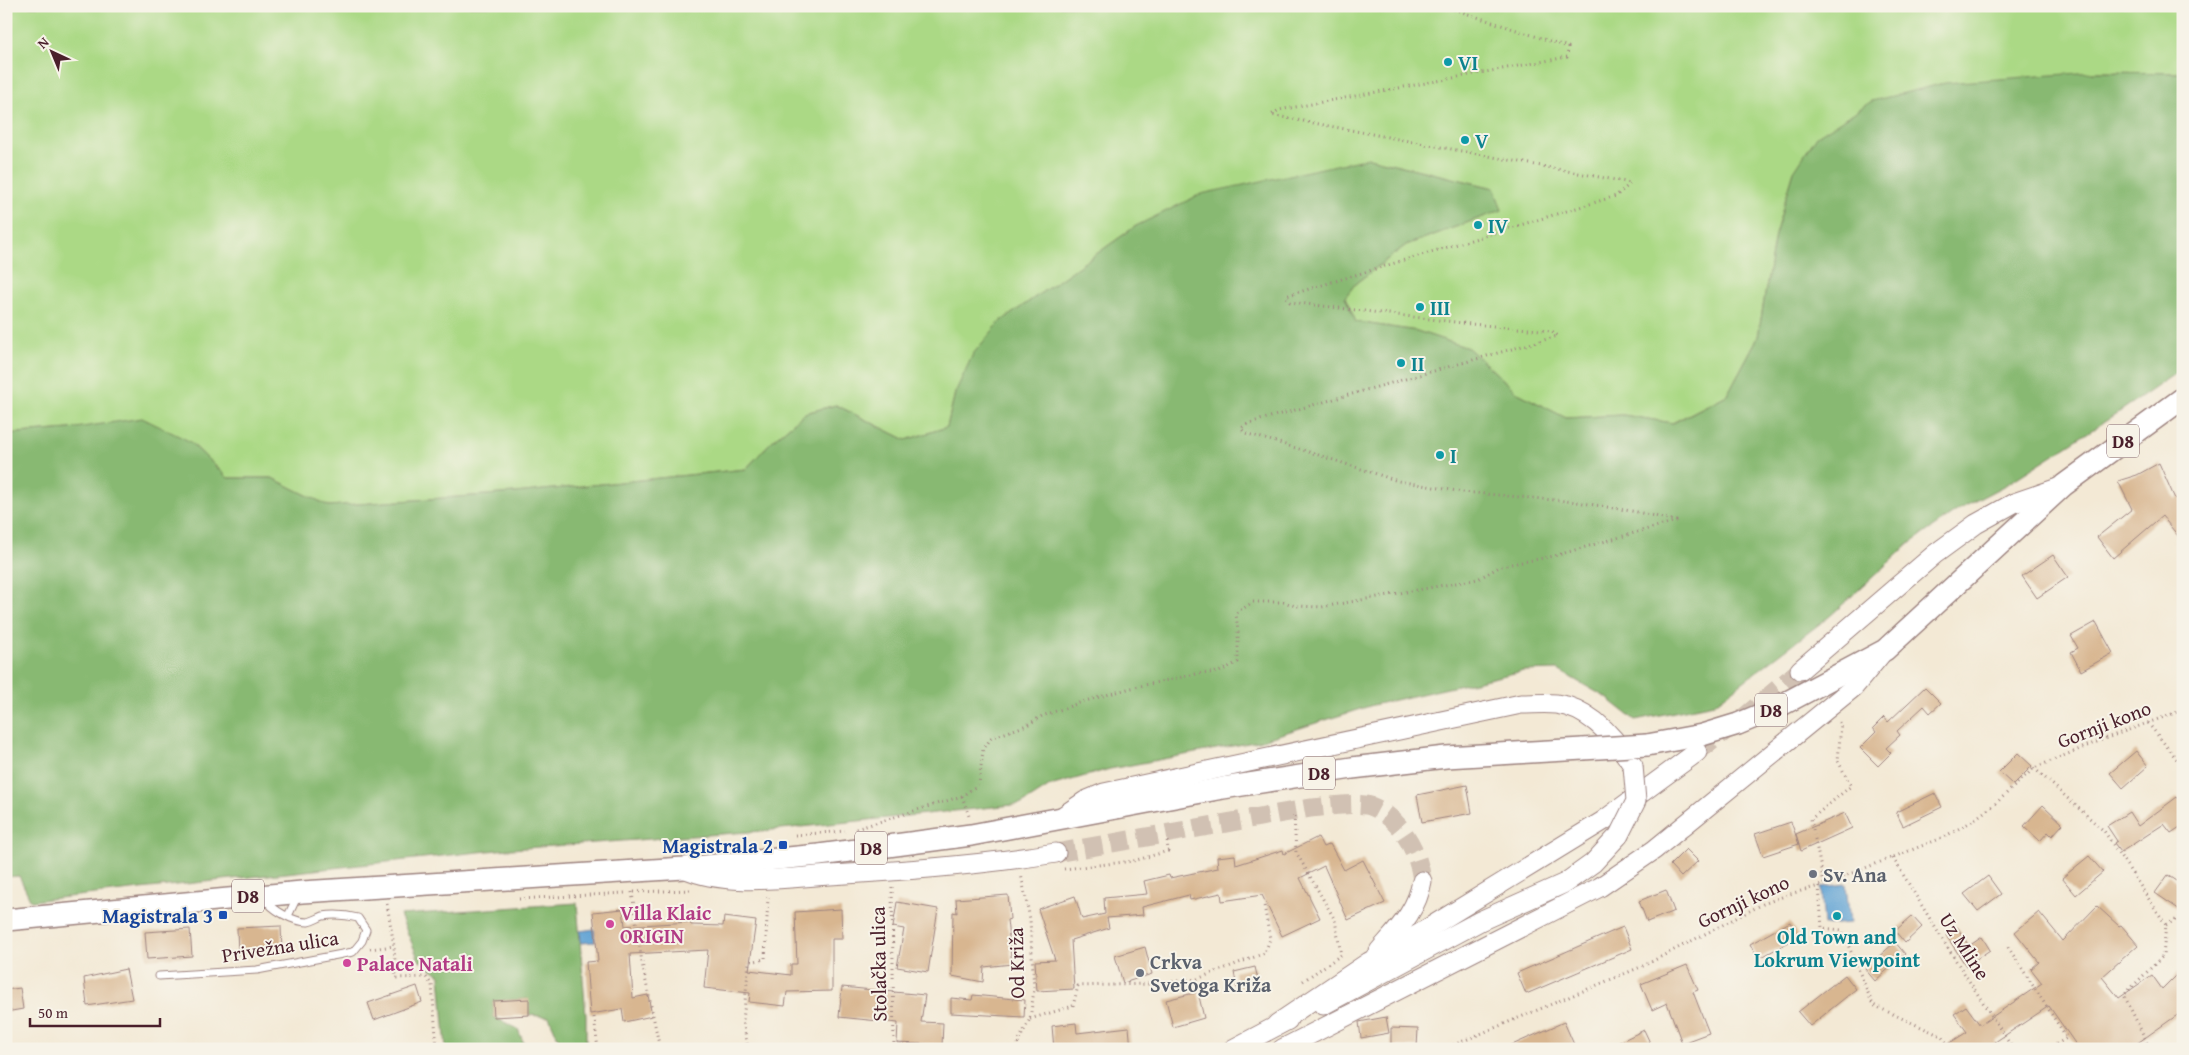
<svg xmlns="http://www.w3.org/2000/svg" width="2189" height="1055" font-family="'Gentium Book Plus',serif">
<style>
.green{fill:#abd985;stroke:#7a7c58}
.forest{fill:#88b972;stroke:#696c4e}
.water{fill:#60a3d4;stroke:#556180}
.building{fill:#d8b690}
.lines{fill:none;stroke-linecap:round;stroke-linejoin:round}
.secondary-tunnel{stroke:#d1c1b3;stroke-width:19;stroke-dasharray:19 9;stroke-linecap:butt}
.lane-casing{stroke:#9e8480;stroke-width:9}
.secondary-casing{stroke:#9e8480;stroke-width:21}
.primary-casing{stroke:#9e8480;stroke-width:24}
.path{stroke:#9e8480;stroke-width:3;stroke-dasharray:1 4;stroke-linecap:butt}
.lane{stroke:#fff;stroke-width:7}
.secondary{stroke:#fff;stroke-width:19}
.primary{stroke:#fff;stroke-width:21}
.secondary-bridge-casing{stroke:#9e8480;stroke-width:21;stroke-linecap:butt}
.primary-bridge-casing{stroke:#9e8480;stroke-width:24;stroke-linecap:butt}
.secondary-bridge{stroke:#fff;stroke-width:19}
.primary-bridge{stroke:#fff;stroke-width:21}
.culture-dot{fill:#0f9aa8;stroke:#f7f3e8;stroke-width:2}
.transit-dot{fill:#1a4fb4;stroke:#f7f3e8;stroke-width:2}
.worship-dot{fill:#6b7280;stroke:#f7f3e8;stroke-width:2}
.hotel-dot{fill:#d1479c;stroke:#f7f3e8;stroke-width:2}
.labels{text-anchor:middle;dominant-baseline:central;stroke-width:4;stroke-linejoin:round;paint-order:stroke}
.shield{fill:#f7f3e8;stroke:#7e5f64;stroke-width:1}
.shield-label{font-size:19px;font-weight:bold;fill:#4a1f2b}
.culture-label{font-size:20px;font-weight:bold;fill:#0d838f;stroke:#f7f3e8;text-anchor:start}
.street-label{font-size:20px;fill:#4a1f2b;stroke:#f7f3e8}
.transit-label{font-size:20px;font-weight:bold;fill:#164399;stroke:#f7f3e8;text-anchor:end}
.worship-label{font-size:20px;font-weight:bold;fill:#5b616d;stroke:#f7f3e8;text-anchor:start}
.hotel-label{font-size:20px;font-weight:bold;fill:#b23c85;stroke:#f7f3e8;text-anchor:start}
</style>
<rect width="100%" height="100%" fill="#f7f3e8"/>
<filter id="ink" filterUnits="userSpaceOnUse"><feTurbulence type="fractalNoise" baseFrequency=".02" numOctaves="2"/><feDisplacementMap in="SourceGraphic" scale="10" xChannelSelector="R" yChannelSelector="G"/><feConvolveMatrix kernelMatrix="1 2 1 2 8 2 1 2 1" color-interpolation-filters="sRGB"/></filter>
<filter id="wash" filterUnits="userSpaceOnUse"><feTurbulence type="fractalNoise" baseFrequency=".0096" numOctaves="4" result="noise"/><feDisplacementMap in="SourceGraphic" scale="20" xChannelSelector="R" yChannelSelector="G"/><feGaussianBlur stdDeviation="1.12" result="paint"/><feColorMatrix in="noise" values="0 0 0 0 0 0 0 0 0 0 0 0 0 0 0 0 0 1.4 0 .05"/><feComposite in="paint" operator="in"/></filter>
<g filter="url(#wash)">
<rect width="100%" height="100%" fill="#f3e9d5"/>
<path class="green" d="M6 6H2183V73L2093 72 1794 171 1775 235 1758 337 1727 395 1672 423 1623 415 1566 418 1518 393 1468 348 1417 331 1356 322 1345 297 1356 283 1406 245 1502 210 1494 188 1369 158 1136 226 1000 322 955 393 947 427 906 440 836 405 805 413 771 442 746 469 515 493 329 506 272 478H228L189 441 69 429 6 434Z"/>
<g class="forest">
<path d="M2093 72 2183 73V368L2109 419 2009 483 1958 510 1909 544 1830 616 1714 704 1635 720 1607 698 1558 670 1523 671 1373 705 1259 741 1110 769 1050 786 1022 804 762 831 497 850 31 901 19 876 6 877V434L69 429 142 418 189 441 228 478H272L329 506 515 493 746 469 771 442 805 413 836 405 906 440 947 427 955 393 973 354 1000 322 1136 226 1201 194 1369 158 1494 188 1502 210 1406 245 1356 283 1345 297 1356 322 1417 331 1468 348 1518 393 1566 418 1623 415 1673 423 1727 395 1758 337 1775 235 1794 171 1817 136 1872 101 1945 83Z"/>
<path d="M577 903 586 1016V1049L559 1040 549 1017 529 1015 528 999 493 1001 494 1017 518 1029 526 1049H446L440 975 419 960 400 915Z"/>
</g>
<g class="water">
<path d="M1846 884 1850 923 1824 925 1821 887Z"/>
<path d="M594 929 595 942 581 943 580 931Z"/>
</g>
<g id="blocks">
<g class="building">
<path d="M2159 463 2175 499 2183 494V542L2162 516 2113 558 2097 537 2132 509 2118 481 2137 475Z"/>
<path d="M2053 555 2068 577 2037 598 2022 576Z"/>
<path d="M2096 622 2113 653 2081 671 2071 652 2078 648 2071 636Z"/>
<path d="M1925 687 1941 703 1930 713 1924 706 1897 731 1900 735 1886 748 1891 753 1878 766 1860 748 1876 732 1873 728 1884 717 1888 722Z"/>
<path d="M2136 751 2148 766 2123 788 2110 773Z"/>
<path d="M2018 753 2032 766 2013 785 1999 772Z"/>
<path d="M1467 785 1472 813 1422 822 1417 795Z"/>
<path d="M1935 793 1942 807 1903 826 1896 812Z"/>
<path d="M2177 797 2183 805V825L2171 833 2164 824 2121 852 2114 843 2117 841 2107 826 2129 812 2138 826Z"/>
<path d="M2043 805 2063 824 2052 836 2048 832 2040 841 2024 826Z"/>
<path d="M1845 813 1852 828 1801 851 1796 834Z"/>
<path d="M1791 822 1799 844 1763 856 1755 834Z"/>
<path d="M1318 837 1323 847 1330 844 1344 870 1363 860 1385 903 1348 920 1324 866 1300 878 1320 918 1282 936 1262 895 1222 901 1221 893 1190 900 1189 895 1142 907 1143 915 1107 918 1109 928 1071 940 1074 989 1037 991 1035 961 1055 960 1038 909 1075 896 1082 919 1105 914 1104 898 1147 894 1144 881 1169 875 1170 878 1218 868 1217 857 1235 855 1236 865 1283 850 1284 854Z"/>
<path d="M1686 849 1698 861 1681 877 1670 865Z"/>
<path d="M2089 856 2103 872 2076 895 2062 878Z"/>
<path d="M2168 875 2183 885V912L2155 893Z"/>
<path d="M1988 876 2001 894 1978 911 1964 894Z"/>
<path d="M1666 890 1674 911 1647 922 1639 901Z"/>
<path d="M1008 895 1010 919 1007 920 1012 964 984 967 983 982 952 976 953 912 957 913 956 899Z"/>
<path d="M897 902 938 909 928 972 897 967 904 929 893 927Z"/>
<path d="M2097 906 2119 926 2121 925 2138 945 2102 977 2119 998 2152 975 2162 989 2183 968V1011L2129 1049H2079L2049 1006 1995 1042 1999 1049H1940L1967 1032 1954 1014 1966 1006 1980 1025 2042 983 2031 969 2039 962 2015 932 2039 912 2063 941Z"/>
<path d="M623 909 625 926 690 922 691 925 723 926 724 917 756 921 749 970 791 975V964H797L795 912 841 909 842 939H832V991L787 992 785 1006 749 1002 750 993 704 988 708 950 630 954 633 998 648 995 652 1016 624 1022 622 1009 590 1014 586 962 598 961 593 912Z"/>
<path d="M1912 916 1922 927 1905 943 1895 931Z"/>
<path d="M1790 922 1798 937 1758 959 1750 944Z"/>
<path d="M281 926 282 952 238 954 237 928Z"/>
<path d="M1623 927 1632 949 1526 994 1517 973Z"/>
<path d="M1957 927 1969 946 1982 937 1990 950 1966 966 1946 935Z"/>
<path d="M190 929 192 956 147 959 145 932Z"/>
<path d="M1895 942 1905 954 1875 981 1865 969Z"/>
<path d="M1145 947 1152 974 1123 983 1115 956Z"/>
<path d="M1687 965 1698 990 1693 992 1709 1033 1682 1043 1667 1003 1652 1010 1641 984Z"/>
<path d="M1255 967 1259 984 1237 988 1234 972Z"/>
<path d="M126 969 132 999 87 1006 84 978Z"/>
<path d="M1845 975 1856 989 1810 1026 1798 1012Z"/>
<path d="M417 986 422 1002 374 1020 368 1003Z"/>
<path d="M842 987 925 995 921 1022 943 1023 942 1045 897 1043 898 1023 839 1017Z"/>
<path d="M20 988 23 1009 6 1012V990Z"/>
<path d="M1198 992 1204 1018 1173 1027 1166 1000Z"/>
<path d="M973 995 1025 1000 1024 1017 951 1013V998L972 1000Z"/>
<path d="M529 999V1015L494 1017 493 1001Z"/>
<path d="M1386 1017 1389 1033 1361 1038 1359 1022Z"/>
<path d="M1564 1022 1576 1049H1503Z"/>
<path d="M1076 1023 1077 1033 1129 1027 1131 1049H1054L1052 1026Z"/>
<path d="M1391 1028 1418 1029 1417 1047 1391 1046Z"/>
<path d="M1644 1030 1653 1049H1605Z"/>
</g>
</g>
</g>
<g filter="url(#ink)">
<use href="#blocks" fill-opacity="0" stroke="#9e8480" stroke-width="1"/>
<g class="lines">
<g class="secondary-tunnel">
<path d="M1697 752 1748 714 1800 670"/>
<path d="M1056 853 1311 808C1325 807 1360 801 1373 807 1401 819 1419 852 1422 881"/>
</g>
<g class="lane-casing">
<g id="lane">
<path d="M288 916 297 897"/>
<path d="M159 976 257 970 353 952 362 941 366 930 358 918C346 915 335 914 323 916 318 918 313 921 308 922 294 922 271 910 265 898"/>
</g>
</g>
<g class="secondary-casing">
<g id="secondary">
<path d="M1800 670 1935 554 1976 524 2014 503 2061 487"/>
<path d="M1060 818 1085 801 1104 793 1521 704C1533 704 1545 703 1556 704 1590 708 1616 739 1633 766"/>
<path d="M684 868C724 887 786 878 830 875 905 871 982 865 1056 853"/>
<path d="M1379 951C1398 929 1417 911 1422 881"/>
<path d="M1323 1005 1480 921 1565 883 1593 863 1619 835"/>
<path d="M1277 1024 1369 962 1417 935 1603 821 1697 752"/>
<path d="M1233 1049 1288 1020"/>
<path d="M1282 1049 1600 887 1654 850 1854 687 1883 652"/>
</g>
</g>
<g class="primary-casing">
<g id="primary">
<path d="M1647 745 1702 735 1738 724 1774 709 1885 650 2064 485 2183 398"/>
<path d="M6 920 302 892 684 868 819 855 971 835 1223 788 1352 768 1446 757 1583 749"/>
</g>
</g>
<g class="path">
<path d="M2148 723 2183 767"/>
<path d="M2034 768 2104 831 2166 925 2163 956 2124 995 2150 1049"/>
<path d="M962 796 969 816"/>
<path d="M1294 816 1296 852 1335 920 1341 955 1303 981"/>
<path d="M856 829 962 796 979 784 983 750 991 738 1027 725 1042 716 1082 702 1131 688 1196 674 1219 672 1238 662V632L1236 613 1253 602H1284L1295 606 1322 607 1478 579 1501 566 1554 556 1676 521 1637 512 1577 502 1463 492 1398 481 1306 451 1245 433 1241 428 1249 423 1558 336 1552 331 1471 324 1290 302 1286 296 1616 196 1631 183 1271 115 1279 110 1567 57 1568 47 1450 8 1379 7 1382 6"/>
<path d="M795 835 845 831"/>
<path d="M1893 858 1944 942 2013 1049"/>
<path d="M1064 869 1133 861 1168 851 1167 838"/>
<path d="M1824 884 1811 819 1851 786 1838 761 1841 724 1839 721"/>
<path d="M1819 886 1822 928 1842 930 1873 1005 1941 1036 1952 1049"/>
<path d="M892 887 894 1049"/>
<path d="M632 892 642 963 660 1049"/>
<path d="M634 892 690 890"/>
<path d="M519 899 625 893"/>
<path d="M387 904 394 946 396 978 426 977 432 985 437 1049"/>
<path d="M2166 925 2183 916"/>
<path d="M2008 947 2067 1038 2055 1045 2057 1049"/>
<path d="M370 949 394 946"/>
<path d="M594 1017 598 1049"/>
<path d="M1030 1019 1073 1006 1078 986 1148 984 1197 979 1265 953 1270 939 1264 905"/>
<path d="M748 1049 743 1021 749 962 765 959 768 897"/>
<path d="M1019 1049 1018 1042 1030 1019 1034 990 1030 919 1021 874"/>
<path d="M1444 1049 1643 966 1763 904 1790 894 1819 886 1942 838 1969 823 1994 805 2034 768 2104 739 2183 710"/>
<path d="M1777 1049 1788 1044 1791 1049"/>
</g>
<use href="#lane" class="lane"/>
<use href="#secondary" class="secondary"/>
<use href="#primary" class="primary"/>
<g class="secondary-bridge-casing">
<path id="secondary-bridge" d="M1619 835 1636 801 1633 766"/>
</g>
<g class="primary-bridge-casing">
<path id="primary-bridge" d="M1583 749 1647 745"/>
</g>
<use href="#secondary-bridge" class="secondary-bridge"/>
<use href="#primary-bridge" class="primary-bridge"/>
</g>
</g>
<g class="culture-dot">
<circle cx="1448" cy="62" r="5"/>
<circle cx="1465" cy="140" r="5"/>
<circle cx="1478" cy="225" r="5"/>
<circle cx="1420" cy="307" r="5"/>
<circle cx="1401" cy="363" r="5"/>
<circle cx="1440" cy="455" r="5"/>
<circle cx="1837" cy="916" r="5"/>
</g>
<g class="transit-dot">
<rect x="778" y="840" width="10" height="10" rx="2.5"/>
<rect x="218" y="910" width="10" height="10" rx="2.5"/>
</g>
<g class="worship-dot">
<circle cx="1813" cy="874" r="5"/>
<circle cx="1140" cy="973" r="5"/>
</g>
<g class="hotel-dot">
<circle cx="610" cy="924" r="5"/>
<circle cx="347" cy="963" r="5"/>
</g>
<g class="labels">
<g class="shield">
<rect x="2107" y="424.5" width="32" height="33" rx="4"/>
<rect x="1755" y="693.5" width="32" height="33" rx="4"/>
<rect x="1303" y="756.5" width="32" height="33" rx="4"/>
<rect x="855" y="831.5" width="32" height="33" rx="4"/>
<rect x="232" y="879.5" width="32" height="33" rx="4"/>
</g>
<g class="shield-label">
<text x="2123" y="441">D8</text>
<text x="1771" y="710">D8</text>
<text x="1319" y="773">D8</text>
<text x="871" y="848">D8</text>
<text x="248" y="896">D8</text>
</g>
<g class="culture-label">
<text x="1458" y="62">VI</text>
<text x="1475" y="140">V</text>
<text x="1488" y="225">IV</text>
<text x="1430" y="307">III</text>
<text x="1411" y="363">II</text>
<text x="1450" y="455">I</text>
<text x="1837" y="936" text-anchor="middle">Old Town and<tspan x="1837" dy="23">Lokrum Viewpoint</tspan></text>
</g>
<g class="street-label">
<text transform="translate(2104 724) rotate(-21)">Gornji kono</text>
<text transform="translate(1743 901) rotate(-25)">Gornji kono</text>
<text transform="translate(280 946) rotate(-9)">Privežna ulica</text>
<text transform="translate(1965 946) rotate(57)">Uz Mline</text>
<text transform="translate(1016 963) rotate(-91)">Od Križa</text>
<text transform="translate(878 964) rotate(-91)">Stolačka ulica</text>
</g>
<g class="transit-label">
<text x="773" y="845">Magistrala 2</text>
<text x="213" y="915">Magistrala 3</text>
</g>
<g class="worship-label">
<text x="1823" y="874">Sv. Ana</text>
<text x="1150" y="961">Crkva<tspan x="1150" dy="23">Svetoga Križa</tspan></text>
</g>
<g class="hotel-label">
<text x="620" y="912">Villa Klaic<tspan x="620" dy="23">ORIGIN</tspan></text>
<text x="357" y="963">Palace Natali</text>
</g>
</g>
<rect width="2189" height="1055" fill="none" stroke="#f7f3e8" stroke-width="25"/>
<g transform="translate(52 52) rotate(316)" stroke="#f7f3e8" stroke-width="4" paint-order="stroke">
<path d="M0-4L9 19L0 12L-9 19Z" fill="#4a1f2b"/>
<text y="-8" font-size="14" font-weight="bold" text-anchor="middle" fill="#4a1f2b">N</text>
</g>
<path d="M30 1018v8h130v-8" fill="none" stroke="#4a1f2b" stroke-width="2.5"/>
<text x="38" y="1018" font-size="15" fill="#4a1f2b" stroke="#f7f3e8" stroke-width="4" paint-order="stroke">50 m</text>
</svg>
